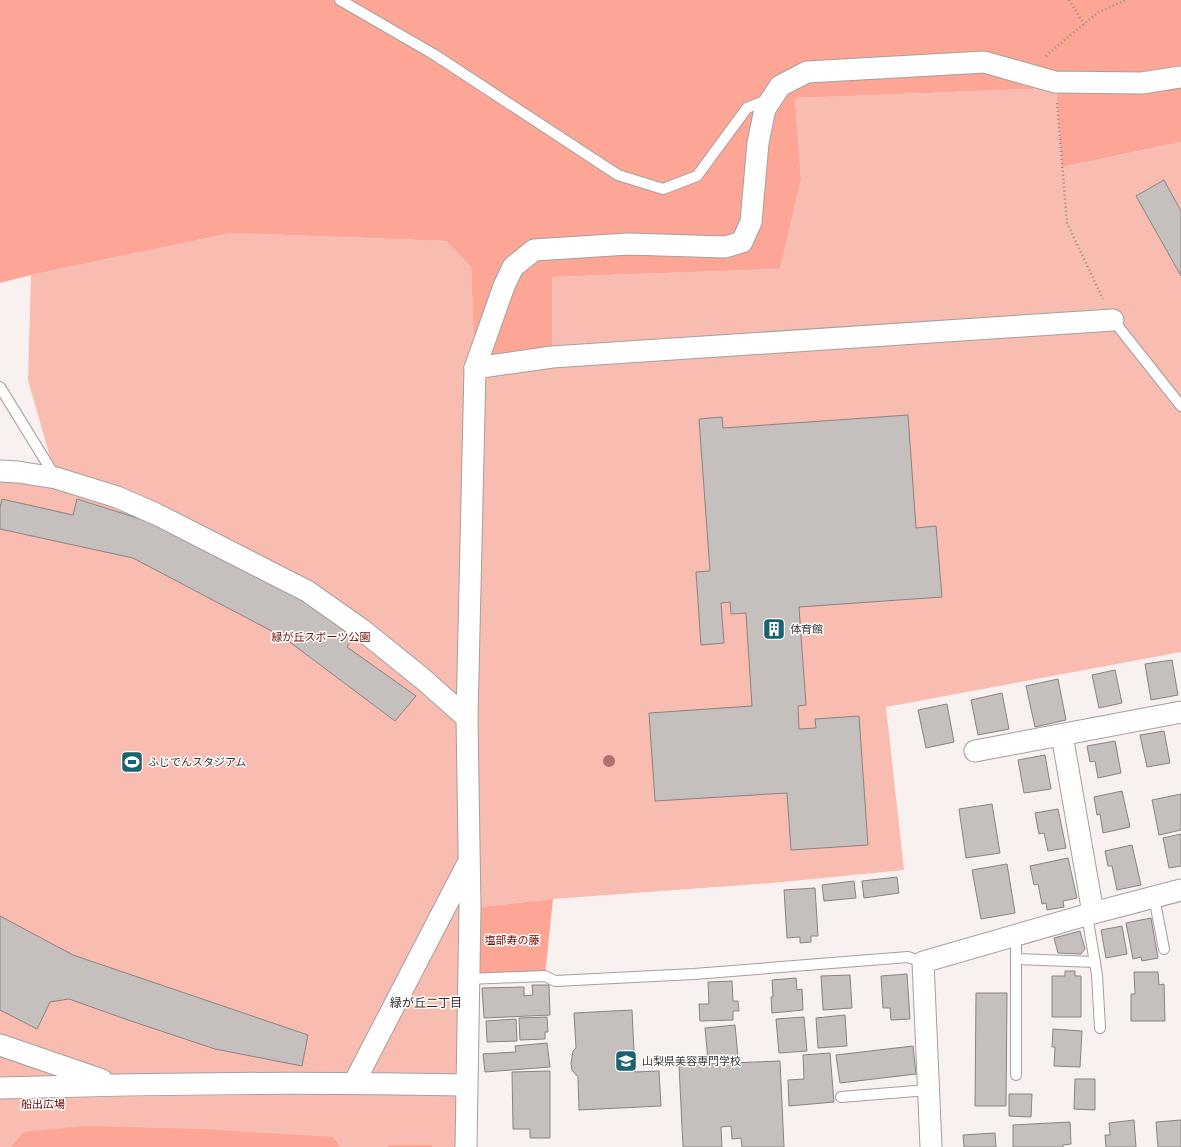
<svg xmlns="http://www.w3.org/2000/svg" width="1181" height="1147" font-family="Ubuntu,'Noto Sans JP',sans-serif">
<style>
.green{fill:#f9bcb0}
.forest{fill:#fda695}
.building{fill:#c5bfbd;stroke:#898382}
.lines{fill:none;stroke-linecap:round;stroke-linejoin:round}
.service-casing{stroke:#a59f9e;stroke-width:12}
.minor-casing{stroke:#a59f9e;stroke-width:23}
.path{stroke:#8f8a8a;stroke-width:2.5;stroke-dasharray:1 3;stroke-linecap:butt}
.service{stroke:#fff;stroke-width:10}
.minor{stroke:#fff;stroke-width:21}
.tree{fill:#ae716c}
.labels{text-anchor:middle;dominant-baseline:central;stroke-width:3;stroke-linejoin:round;paint-order:stroke}
.poi-label{font-size:11px;fill:#363333;stroke:#fff;text-anchor:start}
.park-label{font-size:11px;fill:#720900;stroke:#fff}
.neighbourhood-label{font-size:12px;fill:#312d2c;stroke:#fff}
</style>
<rect width="100%" height="100%" fill="#f8f1f0"/>
<path class="green" d="M1056 88 1062 167 1181 142V652L886 707 904 870 772 883 553 899 470 908 466 1147H0V471L56 478 28 380 31 275 231 233 446 241 471 267 475 368 552 357V277L780 269 801 180 795 98Z"/>
<g class="forest">
<path d="M0 0H1181V142L1062 167 1056 88 795 98 801 180 780 269 552 277V357L475 368 471 267 446 241 231 233 31 275 0 283Z"/>
<path d="M553 899 545 976 468 979 470 908Z"/>
<path d="M84 1126 202 1129 333 1137 340 1147H11L24 1132Z"/>
<path d="M389 1145H432V1147H388Z"/>
</g>
<g class="building">
<path d="M1164 180 1181 211V276L1136 196Z"/>
<path d="M908 415 916 528 936 526 942 597 799 607 806 705 798 706 799 729 816 728 815 719 859 716 868 845 791 850 787 793 655 801 649 713 752 706 746 613 731 614 730 602 721 603 724 643 701 645 696 572 710 571 699 419 722 417 723 428Z"/>
<path d="M2 499 73 515 77 499 150 522 304 597 354 635 347 647 416 696 395 721 283 637 133 558 0 529V508Z"/>
<path d="M1172 660 1178 695 1151 700 1145 664Z"/>
<path d="M1115 670 1122 703 1099 708 1092 675Z"/>
<path d="M1058 679 1066 720 1035 727 1026 686Z"/>
<path d="M1002 693 1009 729 978 735 971 700Z"/>
<path d="M947 704 954 742 926 748 918 710Z"/>
<path d="M1164 731 1170 763 1147 767 1140 735Z"/>
<path d="M1115 741 1121 773 1098 778 1095 761 1090 762 1087 746Z"/>
<path d="M1045 755 1051 789 1024 793 1018 760Z"/>
<path d="M1122 791 1130 827 1103 833 1100 814 1097 815 1094 797Z"/>
<path d="M1181 794V830L1159 835 1152 800Z"/>
<path d="M992 804 1000 853 966 858 959 809Z"/>
<path d="M1058 809 1066 848 1048 851 1044 833 1039 834 1035 813Z"/>
<path d="M1181 834V866L1169 868 1163 838Z"/>
<path d="M1132 845 1141 885 1117 890 1112 866H1108L1105 851Z"/>
<path d="M1068 858 1077 898 1063 901 1064 907 1047 910 1046 903 1042 904 1038 884 1034 885 1030 866Z"/>
<path d="M1007 864 1015 913 981 919 972 870Z"/>
<path d="M897 877 899 893 864 898 862 881Z"/>
<path d="M854 881 856 898 824 901 822 885Z"/>
<path d="M815 888 818 936H811V942L800 943V937L787 938 784 890Z"/>
<path d="M0 916 73 955 308 1035 302 1066 215 1049 128 1020 69 999 50 1002 37 1029 0 1010Z"/>
<path d="M1151 918 1158 958 1142 961 1141 957 1133 959 1126 923Z"/>
<path d="M1122 926 1127 954 1106 958 1101 930Z"/>
<path d="M1080 931 1085 949 1081 954 1058 953 1054 938Z"/>
<path d="M1065 971H1075V976H1081V1017H1052V976H1065Z"/>
<path d="M1134 972H1158L1159 985 1164 984 1165 1021H1131V994H1135Z"/>
<path d="M907 974 910 1019 891 1020 890 1008H883L881 976Z"/>
<path d="M850 975 852 1008 823 1010 821 976Z"/>
<path d="M796 978 797 990 802 989 803 1010 772 1013 771 997H773L772 980Z"/>
<path d="M732 981 733 1001H738L739 1011H733V1020L700 1021 699 1004H709L708 982Z"/>
<path d="M532 985H549L550 1015 484 1018 482 988 524 987V996L533 995Z"/>
<path d="M976 993H1007L1006 1106H975Z"/>
<path d="M632 1010 635 1072 659 1071 661 1106 579 1110 578 1077 572 1070 571 1063 573 1051 576 1048 574 1013Z"/>
<path d="M845 1015 847 1046 818 1048 816 1018Z"/>
<path d="M547 1017 548 1032H545V1039L520 1040 519 1018Z"/>
<path d="M804 1017 807 1051 779 1053 776 1019Z"/>
<path d="M516 1019 517 1041 487 1042 486 1021Z"/>
<path d="M735 1025 738 1057 708 1060 705 1028Z"/>
<path d="M1053 1029 1082 1031 1080 1067 1054 1066 1055 1047H1052Z"/>
<path d="M547 1043 550 1067 485 1072 483 1054 516 1052 515 1046Z"/>
<path d="M913 1046 916 1074 840 1083 836 1055Z"/>
<path d="M830 1053 834 1102 789 1106 788 1080 804 1079 803 1055Z"/>
<path d="M780 1061 784 1147H742L741 1138 732 1139 731 1126 721 1127 722 1147H683L679 1065Z"/>
<path d="M550 1071V1138H530V1129H513L512 1072Z"/>
<path d="M1075 1079H1095V1110L1074 1109Z"/>
<path d="M1009 1094H1032L1031 1117 1009 1116Z"/>
<path d="M1134 1120 1136 1147H1106L1105 1135H1110L1109 1123Z"/>
<path d="M1181 1120V1147H1158L1156 1122Z"/>
<path d="M1070 1122 1071 1144 1063 1145V1147H1013V1125Z"/>
<path d="M995 1133 996 1147H964L963 1135Z"/>
</g>
<g class="lines">
<g class="service-casing">
<g id="service">
<path d="M340 0 435 55 618 175 663 189 697 176 747 108 767 100"/>
<path d="M1113 320 1181 406"/>
<path d="M0 387 56 478"/>
<path d="M1154 897 1164 949"/>
<path d="M1087 915 1097 975 1100 1028"/>
<path d="M1016 935V1075"/>
<path d="M1016 959 1095 962"/>
<path d="M468 979 545 976 555 981 694 974 908 957 923 962"/>
<path d="M841 1097 928 1090"/>
</g>
</g>
<g class="minor-casing">
<g id="minor">
<path d="M475 368 552 357 1113 320"/>
<path d="M0 471 18 472 56 478 117 497 156 514 307 591 361 629 423 679 467 718"/>
<path d="M1062 735 1093 913"/>
<path d="M975 751 1181 712"/>
<path d="M0 1045 102 1080"/>
<path d="M354 1083 467 865"/>
<path d="M0 1088C155 1083 311 1082 466 1085"/>
<path d="M466 1147 470 908 467 718 475 368 504 286 513 267 534 250 628 244 725 247 742 242 751 222 758 143 765 109 780 86 807 72 984 62 1055 82 1142 83 1181 77"/>
<path d="M931 1147 923 962 1093 913 1181 890"/>
</g>
</g>
<g class="path">
<path d="M1069 0 1084 24"/>
<path d="M1046 56 1068 37 1099 12 1126 0"/>
<path d="M1057 103 1067 223 1103 299"/>
</g>
<use href="#service" class="service"/>
<use href="#minor" class="minor"/>
</g>
<circle class="tree" cx="609" cy="761" r="6"/>
<defs>
<g id="building-square" transform="scale(1.15)"><rect x="-9" y="-9" width="18" height="18" rx="4" fill="#196370" stroke="#fff"/><path d="M-4-6H4V6H1V3H-1V6H-4ZM-2.5-4.3h1.7v1.8h-1.7ZM.8-4.3h1.7v1.8H.8ZM-2.5-1h1.7V.8h-1.7ZM.8-1h1.7V.8H.8Z" fill="#fff"/></g>
<g id="stadium-square" transform="scale(1.15)"><rect x="-9" y="-9" width="18" height="18" rx="4" fill="#196370" stroke="#fff"/><path d="M0-5a6.5 5 0 1 0 0 10a6.5 5 0 1 0 0-10ZM-3.5-1.8h7v3.6h-7Z" fill="#fff"/></g>
<g id="school-square" transform="scale(1.15)"><rect x="-9" y="-9" width="18" height="18" rx="4" fill="#196370" stroke="#fff"/><path d="M0-5L7-2L0 1L-7-2ZM-4 1L0 2.5L4 1V4Q0 6-4 4Z" fill="#fff"/></g>
</defs>
<g fill-rule="evenodd">
<use href="#building-square" x="774" y="629"/>
<use href="#stadium-square" x="132" y="762"/>
<use href="#school-square" x="626" y="1061"/>
</g>
<g class="labels">
<g class="poi-label">
<text x="790" y="629">体育館</text>
<text x="148" y="762">ふじでんスタジアム</text>
<text x="642" y="1061">山梨県美容専門学校</text>
</g>
<g class="park-label">
<text x="321" y="637">緑が丘スポーツ公園</text>
<text x="512" y="940">塩部寿の藤</text>
<text x="43" y="1104">船出広場</text>
</g>
<g class="neighbourhood-label">
<text x="426" y="1002">緑が丘二丁目</text>
</g>
</g>
</svg>
